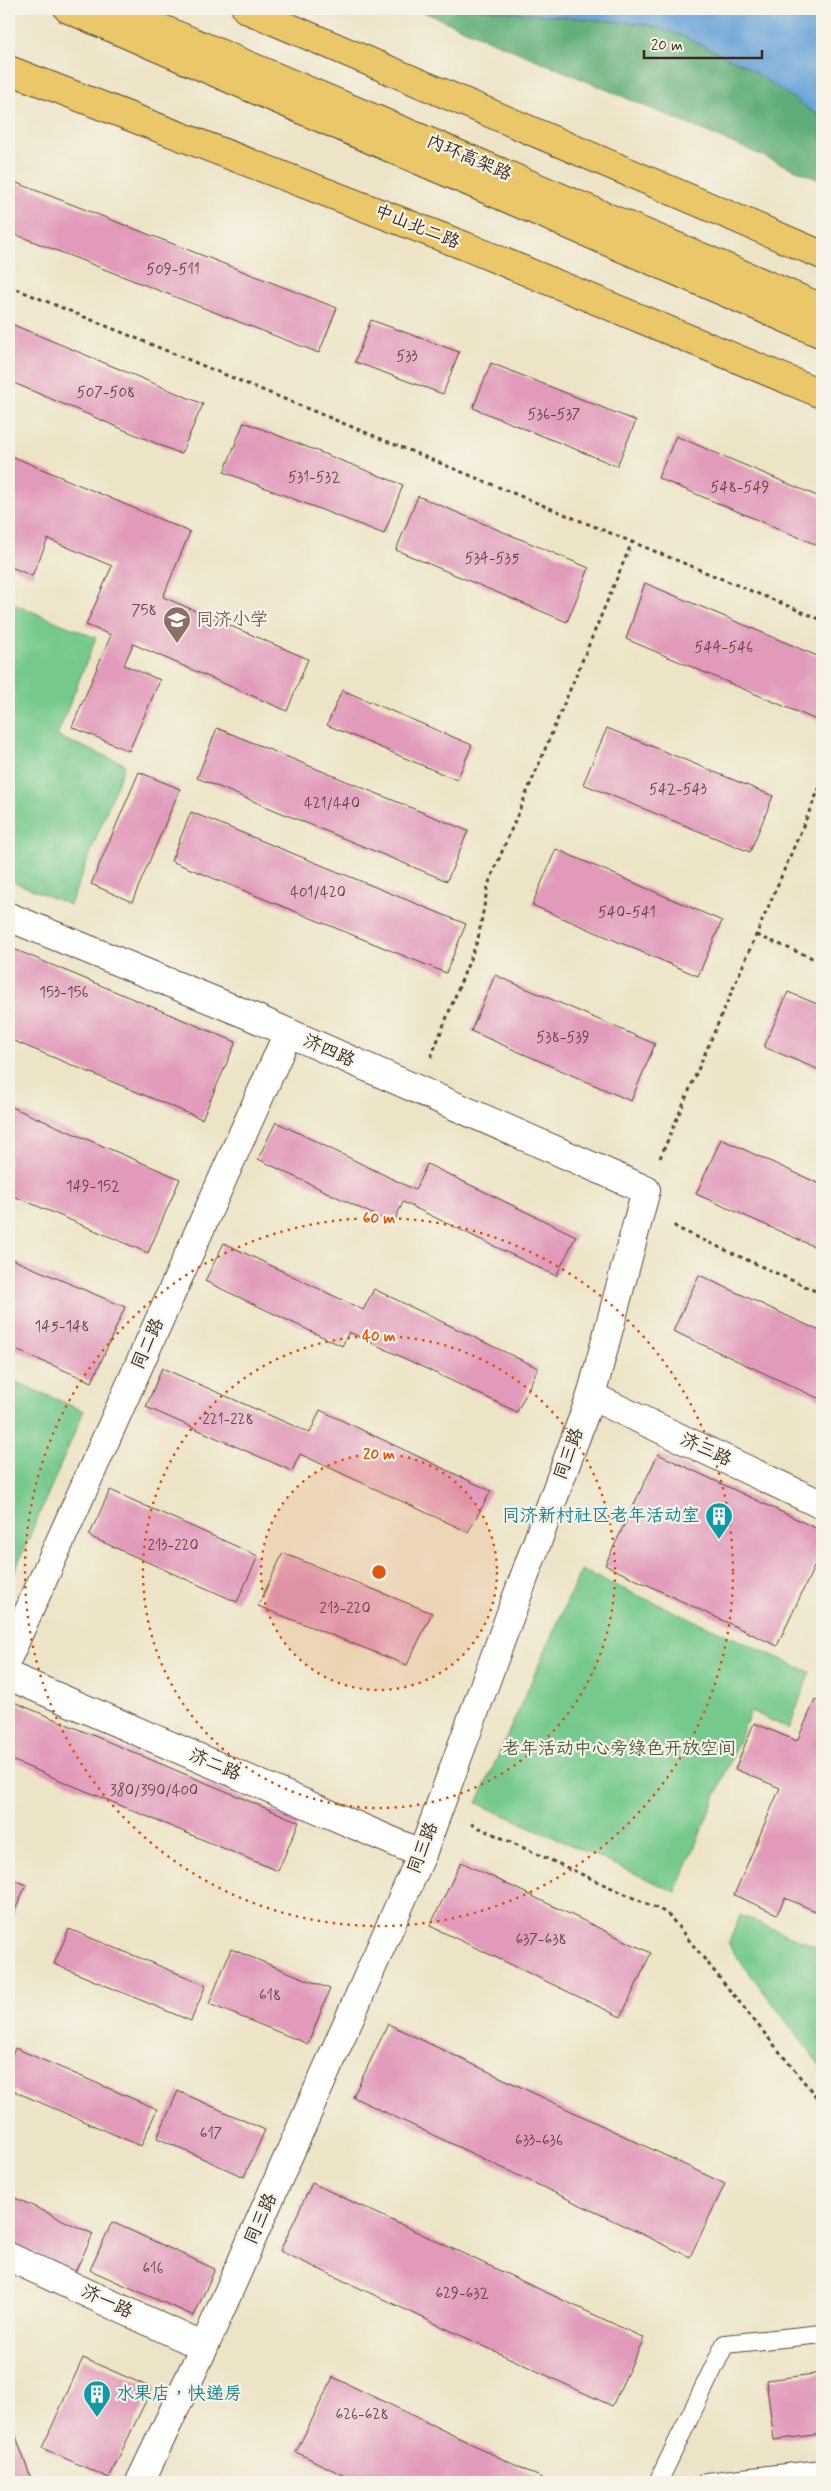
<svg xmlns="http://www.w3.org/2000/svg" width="831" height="2491" font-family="Mynerve,'LXGW WenKai TC',sans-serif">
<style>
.green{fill:#74c98c;stroke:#587a55}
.forest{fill:#5fad78;stroke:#4d6c4b}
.water{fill:#67a3d8;stroke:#51667b}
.building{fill:#e19aba}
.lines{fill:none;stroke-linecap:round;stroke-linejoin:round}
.service-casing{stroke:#564637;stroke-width:20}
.minor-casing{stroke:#564637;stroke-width:30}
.primary-casing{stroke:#564637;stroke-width:30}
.trunk-casing{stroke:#564637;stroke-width:30}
.path{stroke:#564637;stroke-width:3;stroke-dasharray:4 4;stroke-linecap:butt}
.service{stroke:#fff;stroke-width:18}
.minor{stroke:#fff;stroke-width:28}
.primary{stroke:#eac769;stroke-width:28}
.trunk{stroke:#eac769;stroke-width:28}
.ring{fill:none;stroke:#df570d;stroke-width:2.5;stroke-dasharray:2.5 5}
.labels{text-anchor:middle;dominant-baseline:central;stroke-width:4.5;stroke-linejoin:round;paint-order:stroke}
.number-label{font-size:15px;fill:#644645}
.street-label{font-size:18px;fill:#3b2a1e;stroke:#f7f3e8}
.education-label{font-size:18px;fill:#785e54;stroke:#f7f3e8;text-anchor:start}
.culture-label{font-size:18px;fill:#0d838f;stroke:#f7f3e8;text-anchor:end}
.park-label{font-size:18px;fill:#4c5a3f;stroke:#f7f3e8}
.centre{fill:#df570d;stroke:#f7f3e8;stroke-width:2.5}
.ring-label{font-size:15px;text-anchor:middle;font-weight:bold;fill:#df570d;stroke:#f7f3e8;stroke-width:4.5;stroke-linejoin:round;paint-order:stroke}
</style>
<rect width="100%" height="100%" fill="#f7f3e8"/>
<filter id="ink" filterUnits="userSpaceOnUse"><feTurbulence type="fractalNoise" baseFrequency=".02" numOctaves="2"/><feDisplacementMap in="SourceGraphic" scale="10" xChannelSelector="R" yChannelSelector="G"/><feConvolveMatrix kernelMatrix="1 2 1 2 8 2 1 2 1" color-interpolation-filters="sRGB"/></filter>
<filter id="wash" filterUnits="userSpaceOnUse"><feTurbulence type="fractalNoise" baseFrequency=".0096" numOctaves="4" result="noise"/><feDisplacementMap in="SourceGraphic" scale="20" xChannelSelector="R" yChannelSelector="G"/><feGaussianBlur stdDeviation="1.12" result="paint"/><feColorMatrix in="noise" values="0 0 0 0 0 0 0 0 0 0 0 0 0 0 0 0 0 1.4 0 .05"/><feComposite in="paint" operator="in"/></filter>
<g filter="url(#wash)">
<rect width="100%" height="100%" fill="#ede4c7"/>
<g class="green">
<path d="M9 602 96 638 57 736 125 764 70 905 9 880Z"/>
<path d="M9 1379 84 1411 9 1584Z"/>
<path d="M581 1570 810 1672 789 1729 751 1711 676 1892 477 1803Z"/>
<path d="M740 1915 822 1949V2068L728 1945Z"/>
</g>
<path class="forest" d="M416 9H474L646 24 678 34 744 65 822 118V181Z"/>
<path class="water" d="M474 9H822V118L744 65 678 34 646 24Z"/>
<g id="blocks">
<g class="building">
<path d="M12 181 337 308 319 353 9 232V189Z"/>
<path d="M371 320 459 352 443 394 355 362Z"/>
<path d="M9 323 203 404 181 454 9 381Z"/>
<path d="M491 363 636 421 617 466 473 408Z"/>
<path d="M244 422 403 485 384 534 224 472Z"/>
<path d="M676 436 822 498V547L658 478Z"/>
<path d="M9 455 190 532 163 597 308 659 287 711 133 644 124 665 160 680 129 751 72 727 111 635 86 625 112 566 48 539 32 576 9 566Z"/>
<path d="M418 496 589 568 567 622 396 550Z"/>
<path d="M645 583 822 658 821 722 626 639Z"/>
<path d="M342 690 472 745 457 780 327 725Z"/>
<path d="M217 728 468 831 447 881 197 778Z"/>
<path d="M607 728 773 796 750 852 583 784Z"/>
<path d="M139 772 180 789 132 902 91 884Z"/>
<path d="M191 812 466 924 446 973 171 861Z"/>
<path d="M556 849 722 921 698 976 532 905Z"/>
<path d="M9 947 236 1042 202 1119 9 1039Z"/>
<path d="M495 975 655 1044 631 1101 471 1031Z"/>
<path d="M788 992 822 1006V1071L764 1047Z"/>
<path d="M9 1106 180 1179 148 1253 9 1194Z"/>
<path d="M276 1122 415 1190 427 1164 576 1236 556 1276 403 1202 393 1224 258 1159Z"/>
<path d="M721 1139 822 1185V1250L696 1194Z"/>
<path d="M224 1243 363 1310 374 1289 538 1368 517 1412 349 1332 342 1346 205 1281Z"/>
<path d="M9 1258 125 1307 92 1382 9 1347Z"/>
<path d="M699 1275 822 1332V1400L673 1331Z"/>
<path d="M162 1368 310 1433 320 1410 491 1491 468 1532 300 1454 292 1471 146 1407Z"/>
<path d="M658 1454 822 1531V1550L777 1646 605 1565Z"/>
<path d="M110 1490 258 1556 237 1602 89 1536Z"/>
<path d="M283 1553 432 1613 407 1665 258 1606Z"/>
<path d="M9 1700 299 1822 278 1871 9 1759Z"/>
<path d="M815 1700 822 1703V1827L818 1835 822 1837V1914L785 1898 777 1914 734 1895 780 1788 735 1769 754 1723 797 1741Z"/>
<path d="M461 1862 651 1953 621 2017 430 1926Z"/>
<path d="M9 1878 26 1885 9 1924Z"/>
<path d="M69 1929 206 1985 191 2021 54 1964Z"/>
<path d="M231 1949 330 1989 308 2044 209 2004Z"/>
<path d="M388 2024 725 2184 690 2257 353 2097Z"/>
<path d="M15 2048 157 2109 141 2146 9 2089V2063Z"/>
<path d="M178 2091 265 2130 244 2177 157 2138Z"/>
<path d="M312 2183 644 2338 612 2406 280 2251Z"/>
<path d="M9 2195 93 2234 75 2272 9 2241Z"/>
<path d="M112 2222 215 2269 194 2316 90 2270Z"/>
<path d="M83 2358 152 2388 109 2478 42 2448Z"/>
<path d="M822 2373V2434L774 2440 766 2380Z"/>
<path d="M333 2377 550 2482H357L296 2452Z"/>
<path d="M9 2416 32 2482H9Z"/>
</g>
</g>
</g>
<g filter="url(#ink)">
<use href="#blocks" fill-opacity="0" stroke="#564637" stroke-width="1"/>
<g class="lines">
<g class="service-casing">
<g id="service">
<path d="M658 2482 725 2344 822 2334"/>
<path d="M706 2482 822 2469"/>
</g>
</g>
<g class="minor-casing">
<g id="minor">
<path d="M9 917 246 1014 646 1190 591 1396 422 1854 204 2347 140 2482"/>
<path d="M591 1396 822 1505"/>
<path d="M9 1655 288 1033"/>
<path d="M9 1676 422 1854"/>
<path d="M9 2257 204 2347"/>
</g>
</g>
<g class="primary-casing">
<g id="primary">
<path d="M68 9 822 334"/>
<path d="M9 70 465 246 822 394"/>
</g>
</g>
<g class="trunk-casing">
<g id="trunk">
<path d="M115 9 822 308"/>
<path d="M246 9 822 255"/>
</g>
</g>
<g class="path">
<path d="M9 286 822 620"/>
<path d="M757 935 822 962"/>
<path d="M431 1057 478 939 488 885 632 542"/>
<path d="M660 1158 822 782"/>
<path d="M674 1225 677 1228 822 1294"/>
<path d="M471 1824 667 1913 822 2104"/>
</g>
<use href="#service" class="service"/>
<use href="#minor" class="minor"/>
<use href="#primary" class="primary"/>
<use href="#trunk" class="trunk"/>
</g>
</g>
<circle cx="379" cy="1572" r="118" fill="#df570d" fill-opacity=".12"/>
<g class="ring">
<circle cx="379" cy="1572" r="118"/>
<circle cx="379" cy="1572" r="236"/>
<circle cx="379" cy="1572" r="354"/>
</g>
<defs>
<g id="school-pin" transform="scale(1.4375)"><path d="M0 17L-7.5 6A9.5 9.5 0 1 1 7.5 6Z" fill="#8d6e63" stroke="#f7f3e8"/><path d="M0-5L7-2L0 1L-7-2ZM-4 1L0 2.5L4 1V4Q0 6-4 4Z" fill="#fff"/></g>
<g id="building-pin" transform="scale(1.4375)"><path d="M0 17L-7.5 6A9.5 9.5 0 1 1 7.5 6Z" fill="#0f9aa8" stroke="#f7f3e8"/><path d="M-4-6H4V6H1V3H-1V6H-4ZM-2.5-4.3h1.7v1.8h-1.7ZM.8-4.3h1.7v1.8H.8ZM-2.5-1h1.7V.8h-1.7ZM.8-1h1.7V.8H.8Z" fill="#fff"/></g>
</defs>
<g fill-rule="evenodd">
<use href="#school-pin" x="177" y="620"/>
<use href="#building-pin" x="719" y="1516"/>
<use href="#building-pin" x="97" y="2394"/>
</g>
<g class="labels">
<g class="number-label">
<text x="173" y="270">509-511</text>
<text x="407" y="357">533</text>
<text x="106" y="393">507-508</text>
<text x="554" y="415">536-537</text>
<text x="314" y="478">531-532</text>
<text x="740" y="488">548-549</text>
<text x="492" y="559">534-535</text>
<text x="144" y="611">758</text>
<text x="724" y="648">544-546</text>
<text x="678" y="790">542-543</text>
<text x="332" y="804">421/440</text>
<text x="318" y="893">401/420</text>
<text x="627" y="913">540-541</text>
<text x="64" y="993">153-156</text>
<text x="563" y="1038">538-539</text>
<text x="93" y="1187">149-152</text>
<text x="62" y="1327">145-148</text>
<text x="228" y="1420">221-228</text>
<text x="173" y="1546">213-220</text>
<text x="345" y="1609">213-220</text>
<text x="154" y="1791">380/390/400</text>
<text x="541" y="1940">637-638</text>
<text x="270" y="1996">618</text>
<text x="211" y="2134">617</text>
<text x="539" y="2141">633-636</text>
<text x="153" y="2269">616</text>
<text x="462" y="2294">629-632</text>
<text x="362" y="2415">626-628</text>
</g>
<g class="street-label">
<text transform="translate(469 158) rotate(23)">内环高架路</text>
<text transform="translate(417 227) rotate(22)">中山北二路</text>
<text transform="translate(329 1051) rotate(24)">济四路</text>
<text transform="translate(148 1344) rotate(-66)">同二路</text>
<text transform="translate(706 1450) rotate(25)">济三路</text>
<text transform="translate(569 1454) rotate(-70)">同三路</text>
<text transform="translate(215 1765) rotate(23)">济二路</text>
<text transform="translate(423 1848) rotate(-69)">同三路</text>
<text transform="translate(261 2219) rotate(-66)">同三路</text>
<text transform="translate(107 2302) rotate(25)">济一路</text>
</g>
<g class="education-label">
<text x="196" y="620">同济小学</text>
</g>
<g class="culture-label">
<text x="700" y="1516">同济新村社区老年活动室</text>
<text x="116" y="2394" text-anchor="start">水果店，快递房</text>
</g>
<g class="park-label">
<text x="619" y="1749">老年活动中心旁绿色开放空间</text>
</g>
</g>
<circle cx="379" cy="1572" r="8" class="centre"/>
<g class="ring-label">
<text x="379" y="1223">60 m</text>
<text x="379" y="1341">40 m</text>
<text x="379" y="1459">20 m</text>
</g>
<rect width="831" height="2491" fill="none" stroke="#f7f3e8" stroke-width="30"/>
<path d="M644 50v8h118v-8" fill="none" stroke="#3b2a1e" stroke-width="2.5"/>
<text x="651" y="50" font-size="15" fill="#3b2a1e" stroke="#f7f3e8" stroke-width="4" paint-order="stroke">20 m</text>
</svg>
